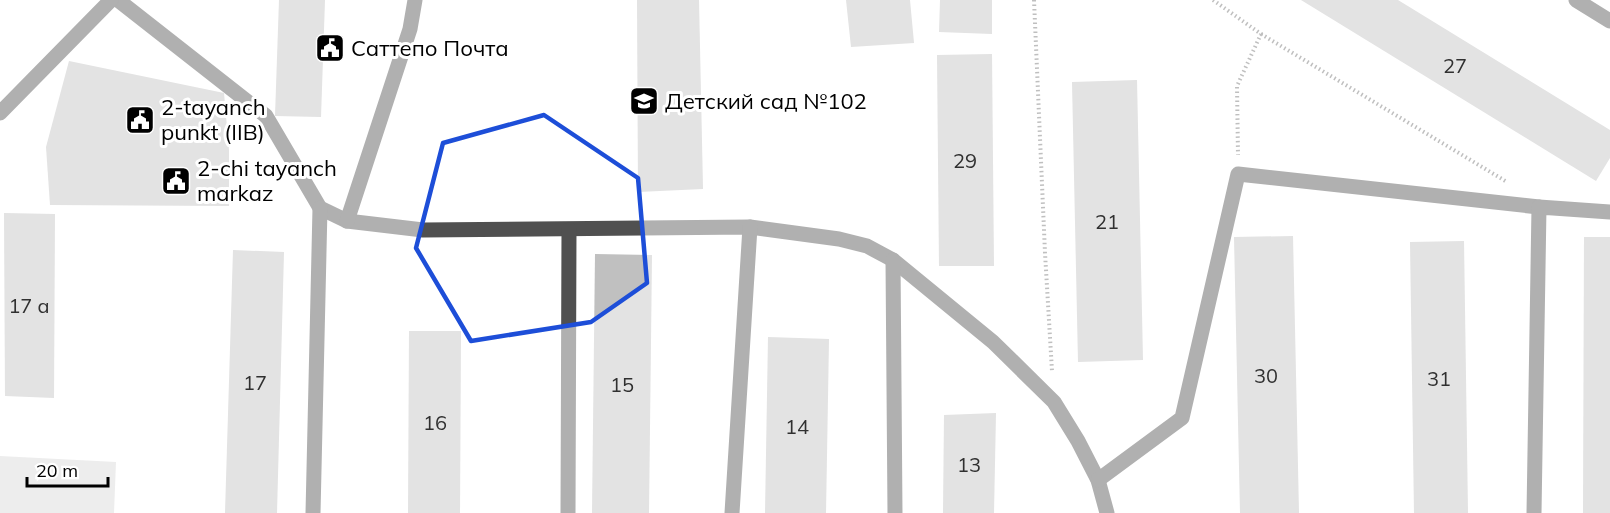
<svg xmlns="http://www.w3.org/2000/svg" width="1610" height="513" font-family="Mulish,sans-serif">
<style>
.green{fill:#d7d7d7}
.building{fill:#c0c0c0}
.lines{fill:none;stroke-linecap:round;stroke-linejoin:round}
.path{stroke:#727272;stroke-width:4;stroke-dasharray:1.5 3;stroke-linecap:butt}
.minor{stroke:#505050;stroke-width:15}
.marked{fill:none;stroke:#1d4ed8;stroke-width:4.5;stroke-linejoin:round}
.labels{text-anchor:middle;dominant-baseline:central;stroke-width:6;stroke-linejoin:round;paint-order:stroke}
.number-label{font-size:20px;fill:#303030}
.poi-label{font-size:22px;fill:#000;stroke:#fff;text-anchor:start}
</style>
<rect width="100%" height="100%" fill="#fff"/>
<path class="green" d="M0 456 116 462 114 513H0Z"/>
<g class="building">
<path d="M279 0H325L321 117 275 116Z"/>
<path d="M637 0H699L703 189 638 192Z"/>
<path d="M846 0H910L914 43 851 47Z"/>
<path d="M940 0H992V34L939 32Z"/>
<path d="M1301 0H1398L1610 130V158L1596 181Z"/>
<path d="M992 54 994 266H939L937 55Z"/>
<path d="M69 61 224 93 229 150V206L50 205 46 147Z"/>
<path d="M1137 80 1143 360 1078 362 1072 82Z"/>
<path d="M4 213 55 214 54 398 5 396Z"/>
<path d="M1293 236 1299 513H1240L1234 237Z"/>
<path d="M1584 237H1610V513H1583Z"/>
<path d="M1464 241 1468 513H1414L1410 242Z"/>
<path d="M233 250 284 252 277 513H225Z"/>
<path d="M595 254 652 255 649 513H592Z"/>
<path d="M409 331H461L460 513H408Z"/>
<path d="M768 337 829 339 826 513H765Z"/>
<path d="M996 413 994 513H943L944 415Z"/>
</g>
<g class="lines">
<g class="path">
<path d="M1034 0 1045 253 1052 371"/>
<path d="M1213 0 1261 34 1237 86 1238 155"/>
<path d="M1261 34 1507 182"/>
</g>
<g class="minor">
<path d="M118 0 266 116 320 208 347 221 423 230 750 227 839 239 867 246 893 260 993 342 1054 402 1078 441 1098 480 1107 513"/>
<path d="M1576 0 1610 21"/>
<path d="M0 113 111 0"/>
<path d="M347 221 410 29 415 0"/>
<path d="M893 260 895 513"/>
<path d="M1098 480 1182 418 1238 174 1539 207"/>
<path d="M313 513 320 208"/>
<path d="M568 513 569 230"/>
<path d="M732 513 750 227"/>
<path d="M1534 513 1539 207 1610 212"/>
</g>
</g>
<path d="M0 0H1610V513H0ZM544 115 638 178 647 283 591 322 471 341 416 248 443 143Z" fill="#fff" fill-opacity=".55" fill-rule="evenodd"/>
<path class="marked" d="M544 115 638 178 647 283 591 322 471 341 416 248 443 143Z"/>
<defs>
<g id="civic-square" transform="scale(1.5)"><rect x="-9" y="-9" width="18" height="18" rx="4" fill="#000" stroke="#fff"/><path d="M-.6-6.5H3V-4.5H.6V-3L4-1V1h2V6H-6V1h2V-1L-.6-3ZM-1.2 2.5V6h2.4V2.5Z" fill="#fff"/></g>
<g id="school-square" transform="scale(1.5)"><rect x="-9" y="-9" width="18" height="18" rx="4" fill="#000" stroke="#fff"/><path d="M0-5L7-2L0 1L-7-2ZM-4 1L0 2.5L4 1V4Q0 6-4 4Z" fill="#fff"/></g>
</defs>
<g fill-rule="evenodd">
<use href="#civic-square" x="330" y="48"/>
<use href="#school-square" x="644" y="101"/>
<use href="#civic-square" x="140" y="120"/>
<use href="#civic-square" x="176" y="181"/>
</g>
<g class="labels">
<g class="number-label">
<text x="1455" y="65">27</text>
<text x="965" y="160">29</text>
<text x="1107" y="221">21</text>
<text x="29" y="305">17 a</text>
<text x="1266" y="375">30</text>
<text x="1439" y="378">31</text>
<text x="255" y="382">17</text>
<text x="622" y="384">15</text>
<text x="435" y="422">16</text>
<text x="797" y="426">14</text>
<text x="969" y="464">13</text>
</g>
<g class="poi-label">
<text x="351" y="48">Саттепо Почта</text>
<text x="665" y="101">Детский сад №102</text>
<text x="161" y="107">2-tayanch<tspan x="161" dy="25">punkt (IIB)</tspan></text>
<text x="197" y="168">2-chi tayanch<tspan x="197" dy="25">markaz</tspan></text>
</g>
</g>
<path d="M27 477v9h81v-9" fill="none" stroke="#000000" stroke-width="3"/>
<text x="36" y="477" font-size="18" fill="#000000" stroke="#ffffff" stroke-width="4.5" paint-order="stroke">20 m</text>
</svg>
